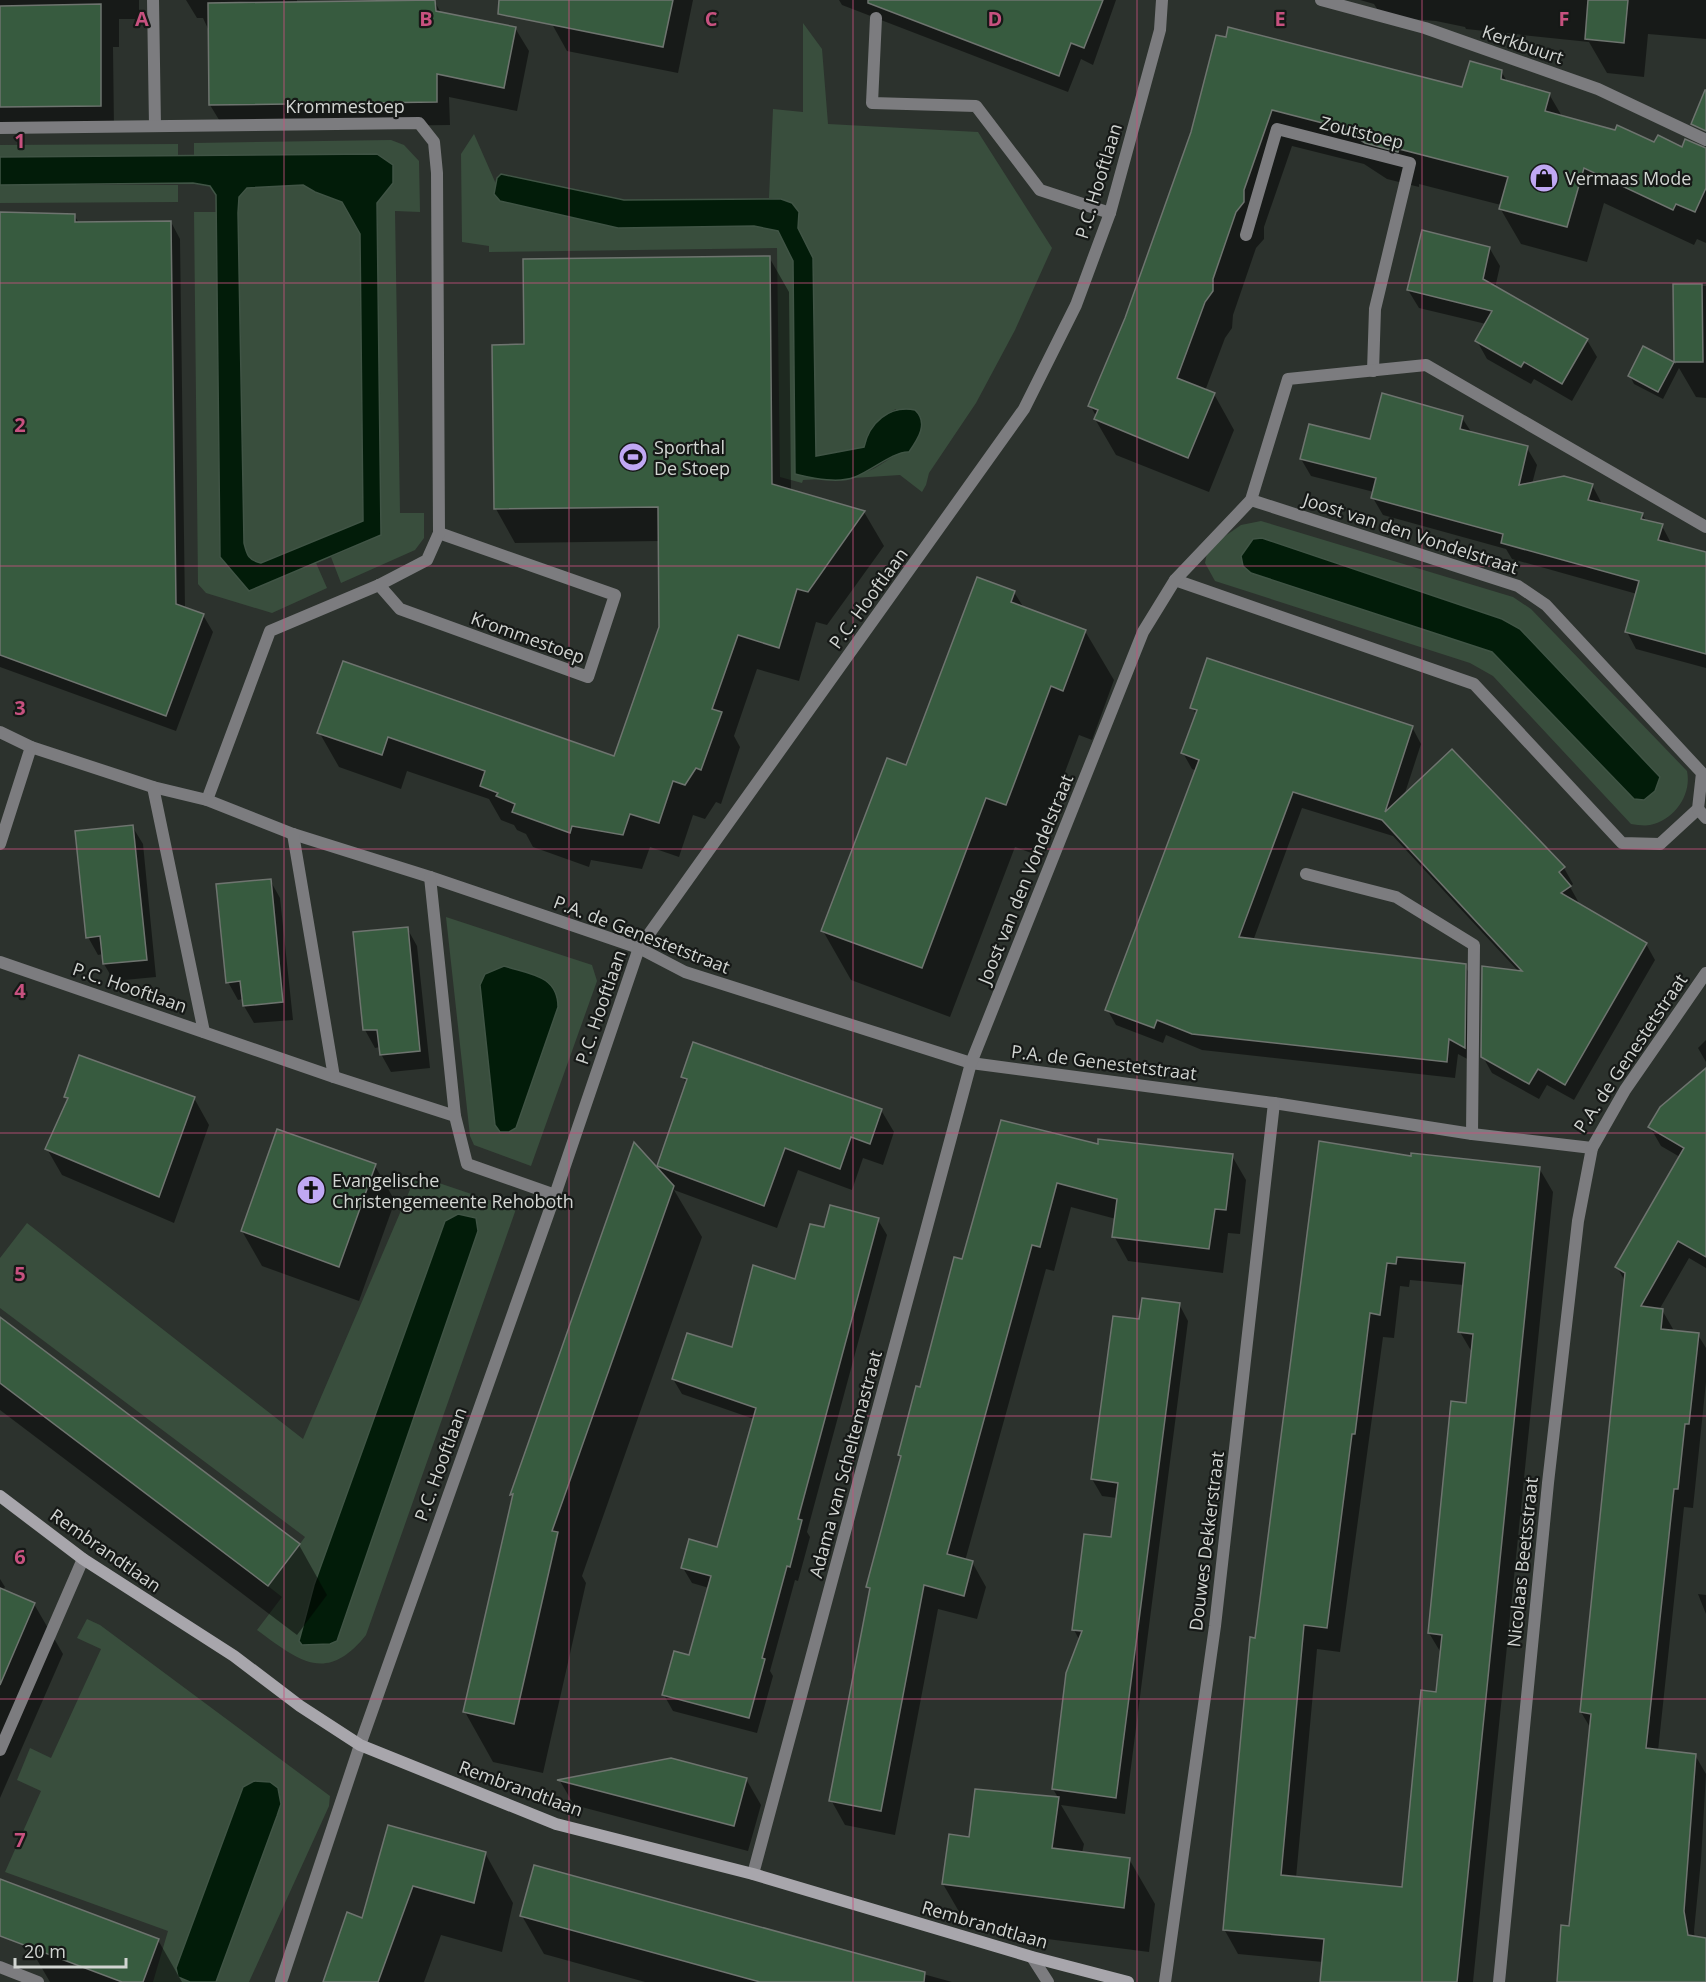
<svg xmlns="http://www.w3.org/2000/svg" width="1706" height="1982" font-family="'Open Sans',sans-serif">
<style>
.green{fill:#394e3d;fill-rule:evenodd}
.water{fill:#021c09;stroke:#405445;stroke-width:1.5;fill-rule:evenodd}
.shadow{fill:#0007;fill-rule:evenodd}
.building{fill:#375b3f;stroke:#6e746f;stroke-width:1.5;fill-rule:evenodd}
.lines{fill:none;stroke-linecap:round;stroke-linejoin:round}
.lane{stroke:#7c7c7f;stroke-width:12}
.street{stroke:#7c7c7f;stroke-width:12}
.secondary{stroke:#a8a6ac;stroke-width:12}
.grid{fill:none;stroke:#c7517f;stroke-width:1.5;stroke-opacity:0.55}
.labels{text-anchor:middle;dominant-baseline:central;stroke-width:4.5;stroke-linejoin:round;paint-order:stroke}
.street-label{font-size:18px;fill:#d2d5d2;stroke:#161917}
.poi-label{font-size:18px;fill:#d2d5d2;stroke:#161917;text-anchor:start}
.grid-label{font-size:20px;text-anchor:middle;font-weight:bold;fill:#c7517f;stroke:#161917;stroke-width:4.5;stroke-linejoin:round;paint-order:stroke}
</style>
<rect width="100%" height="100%" fill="#2c322d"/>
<g class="green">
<path d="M803 23 822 49 828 124 978 132 1052 248 1015 330 976 403 929 473 926 485 922 492 900 475 853 478 875 468 902 451 896 409C879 417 867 428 864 447L816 457 813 258 797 228 799 212 781 199 769 198 773 109 803 112Z"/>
<path d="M474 134 496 184 494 194 754 226 778 231 793 261 795 474 822 479 803 480 802 483 780 477 777 248 489 252V246L462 242 461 154Z"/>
<path d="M391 140 404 145 419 161 420 212 395 211 400 513H424V538L415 550 341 583 331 557 381 535 377 203 393 183 377 154 194 156V143Z"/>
<path d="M178 144V156L0 157V145Z"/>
<path d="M0 185H178V202L0 203Z"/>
<path d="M303 185 315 192 342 202 360 234 363 521 261 563C248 560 247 555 244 543L238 213 239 197 247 188Z"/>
<path d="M194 212H217L220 557 249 590 316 563 327 588 272 613 206 593 198 584Z"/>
<path d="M1261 521 1513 597 1531 609 1687 771C1692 795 1674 820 1650 825 1645 826 1637 825 1631 824L1493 676 1470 663 1215 581 1205 563 1207 553 1215 543 1241 525ZM1262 538 1502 619 1520 629 1634 799 1492 652Z"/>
<path d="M446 917 592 965 597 981 531 1166 474 1145 470 1136ZM485 974 495 1125 480 985Z"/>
<path d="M415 1178 427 1179 516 1209 366 1635C326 1685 298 1660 257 1630L282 1597 268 1586 305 1537 0 1308V1258L27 1223 303 1439ZM475 1218 478 1231 337 1641 330 1644 299 1641 314 1585 445 1221Z"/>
<path d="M87 1619 100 1625 330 1796 329 1806 249 1982H216L281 1804 243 1787 178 1977 190 1982H153L168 1931 5 1872 41 1791 17 1780 30 1748 51 1758 101 1649 77 1638Z"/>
</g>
<g class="water">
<path d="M377 154 393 165V183L377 203 381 535 249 591 220 557 216 195 210 186 193 183 0 185V157ZM303 185 315 192 342 202 360 234 363 521 261 563C248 560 247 555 244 543L238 213 239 197 247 188Z"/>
<path d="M501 174 624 200 781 199 792 203 799 212 798 228 813 258 816 456 864 447C869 423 889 405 915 410 929 423 918 439 909 452 894 451 871 471 855 477 837 484 813 478 795 474L793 261 778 231 754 226 618 228 500 201 494 194 497 178Z"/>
<path d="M1262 538 1502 619 1520 629 1660 777 1655 791 1644 800 1634 799 1492 652 1251 573 1243 566 1241 556 1253 539Z"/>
<path d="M504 966C529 974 558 975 558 1007L516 1128 509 1132H500L495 1125 480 985 485 974Z"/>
<path d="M458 1214 476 1218 478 1231 337 1641 330 1644 302 1645 299 1641 314 1585 445 1221Z"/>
<path d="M254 1781 270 1782 278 1788 281 1804 277 1816 216 1982H190L178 1977 176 1968 243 1787Z"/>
</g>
<g class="shadow">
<path d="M0 0H139V19H119V47H113L114 129 0 130Z"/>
<path d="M186 0H297V3L435 2 441 13 515 28 529 51 517 111 449 97 450 125 224 128 210 105V33L203 18H197Z"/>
<path d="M556 0H693L678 73 567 51 552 24Z"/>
<path d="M839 0H1116L1093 65 1081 59 1068 92 842 5Z"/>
<path d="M1360 0H1706V39L1648 34 1644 77 1607 73 1589 42 1466 29 1465 27 1436 21 1382 17 1374 4Z"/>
<path d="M1217 36 1464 89 1501 71 1508 83 1549 94 1563 118 1662 148 1706 149V243L1697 239 1694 245 1604 203 1587 262 1521 244 1500 208 1501 205 1419 184V187L1387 179 1364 164 1292 146 1264 227V239L1256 248 1233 315 1232 328 1225 338 1205 391 1214 394 1234 430 1209 492 1116 455 1095 419 1096 416 1090 405 1126 319 1192 132Z"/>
<path d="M74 215 79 223 171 222 180 239 185 609 203 615 213 632 176 731 0 667V224Z"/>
<path d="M1490 249 1500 266 1495 288 1587 340 1597 357 1572 401 1534 379 1531 384 1487 359 1477 341 1486 324 1419 308 1408 290Z"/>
<path d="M769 257 789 292 791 491 864 512 884 546 827 625 816 622 799 681 757 669 734 736 740 747 721 804 716 802 705 819 693 815 679 857 650 847 642 869 591 860 589 867 533 847 526 834 517 830 514 825 501 820 489 799 407 771 401 789 339 767 319 732 344 663 614 758 661 627 660 541 515 543 496 509 526 346Z"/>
<path d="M1675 286H1706V398L1696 397 1679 368 1663 399 1634 384 1630 376 1644 348 1676 364Z"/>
<path d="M1462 418 1472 433 1527 448 1537 465 1532 484 1592 485 1601 502V504L1642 514 1646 521 1662 526 1671 543V545L1706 554V668L1636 649 1627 632 1637 594 1512 559 1506 549 1383 515 1373 498 1374 492 1311 476 1301 459Z"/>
<path d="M1014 592 1024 608 1085 631 1114 680 1092 740 1079 735 1034 854 1015 847 950 1017 851 980 823 931 907 766Z"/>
<path d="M1192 707 1412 727 1421 744 1404 796 1564 868 1573 884 1570 887 1579 903 1577 904 1646 944 1655 960 1574 1100 1547 1085 1539 1099 1492 1073 1483 1057 1519 972 1393 836 1302 808 1253 941 1465 966 1474 982 1473 1062 1458 1054 1455 1078 1202 1050 1166 1035 1163 1043 1116 1025 1107 1009 1197 771 1192 769 1183 753 1197 716Z"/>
<path d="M132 826 143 844 156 977 114 981 104 964 103 954 98 955 88 937Z"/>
<path d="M270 880 280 898 293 1020 254 1023 244 1006 243 999 238 1000 228 982Z"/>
<path d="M407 928 417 946 430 1068 391 1072 381 1054 380 1047 375 1048 365 1030 355 933Z"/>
<path d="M1706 1040V1062L1698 1048Z"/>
<path d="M1706 1070V1268L1689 1258 1659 1310H1662L1673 1329 1672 1332 1698 1335 1706 1348V1382L1693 1508 1684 1507 1658 1751 1695 1755 1706 1774 1701 1860 1694 1931 1695 1940H1706V1982H1558L1571 1927 1591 1729 1581 1712 1626 1283 1617 1267 1680 1157 1661 1146 1650 1127Z"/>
<path d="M683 1077 881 1110 894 1132 883 1165 863 1158 852 1190 798 1170 777 1228 674 1190 702 1237 582 1576 586 1583 543 1773 493 1762 465 1712 514 1499 512 1494 663 1174 658 1166 687 1085Z"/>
<path d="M66 1097 194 1098 209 1125 174 1223 62 1175 47 1149 68 1101Z"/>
<path d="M1099 1146 1232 1156 1246 1180 1240 1234 1228 1233 1223 1273 1128 1261 1114 1236 1116 1219 1071 1207 1054 1271 1046 1269 965 1561 972 1562 986 1587 977 1619 938 1609 895 1835 845 1825 831 1800 870 1591 868 1587 902 1458 900 1455 963 1261Z"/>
<path d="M1412 1158 1539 1168 1553 1192 1473 1982H1321L1323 1962 1238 1954 1224 1929 1256 1639ZM1410 1280 1464 1285 1460 1332 1473 1354 1467 1404 1429 1633 1441 1653 1437 1694 1404 1888 1296 1878 1317 1649 1340 1652 1383 1337 1394 1338 1400 1286 1409 1287Z"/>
<path d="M375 1166 395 1201 359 1301 262 1266 242 1231Z"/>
<path d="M878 1220 887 1235 807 1532 810 1537 798 1581 795 1580 770 1671 773 1676 757 1733 673 1711 664 1695 690 1657 709 1588 692 1583 683 1568 718 1548 754 1419 682 1394 673 1379 733 1349 796 1281Z"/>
<path d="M1179 1304 1188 1321 1125 1814 1061 1805 1084 1844 1082 1853 1129 1859 1155 1904 1149 1952 969 1929 943 1884 970 1839 976 1790 1059 1799 1053 1789 1080 1641 1074 1630 1112 1539 1117 1498 1102 1496 1092 1479 1140 1321Z"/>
<path d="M0 1319 299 1545 327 1595 297 1635 0 1410Z"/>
<path d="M0 1579 5 1587 2 1590 34 1604 63 1654 0 1798Z"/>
<path d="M1698 1594 1706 1595V1614Z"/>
<path d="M746 1779 761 1805 748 1851 574 1805 560 1781Z"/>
<path d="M389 1827 485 1853 513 1903 502 1952 441 1935 424 1982H324L363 1920Z"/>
<path d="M535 1867 952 1982H645L544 1954 522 1916Z"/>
<path d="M158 1940 182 1982H50L29 1946Z"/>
</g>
<g class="building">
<path d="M435 0 436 11 516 27 504 88 437 74V102L209 105 208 3Z"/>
<path d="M499 0H673L663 47 498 14Z"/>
<path d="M868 0H1103L1084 48 1071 43 1059 76 868 3Z"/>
<path d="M1588 0H1628L1624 43 1585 39Z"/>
<path d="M101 4V106L0 107V6Z"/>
<path d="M1228 27 1462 87 1470 61 1502 70 1501 79 1550 93 1545 111 1615 130 1617 125 1654 142 1658 135 1682 147 1685 139 1706 148V188L1695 212 1676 204 1673 210 1584 168 1567 227 1499 209 1508 177 1399 149 1398 152 1365 143 1342 128 1272 110 1244 190V202L1236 212 1213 279V291L1205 302 1177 378 1215 393 1188 458 1094 419 1098 410 1088 406 1125 318 1191 132 1216 35 1226 37Z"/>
<path d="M1705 90H1706V131L1691 124Z"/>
<path d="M0 212 75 214V222L171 221 176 604 204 614 166 716 0 655Z"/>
<path d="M1422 230 1490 247 1483 279 1588 339 1562 384 1524 362 1521 367 1475 341 1492 311 1407 290Z"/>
<path d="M770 256 772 484 865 511 808 592 797 589 779 648 738 635 712 709 722 712 701 770 696 768 685 785 673 781 659 823 630 814 623 835 572 826 570 833 512 812 515 804 496 796 498 793 480 786 485 771 388 737 382 755 317 733 343 661 614 756 659 627 658 507 494 509 492 345 524 344 523 259Z"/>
<path d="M1673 284H1702L1703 362H1674Z"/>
<path d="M1643 346 1674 362 1658 392 1628 376Z"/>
<path d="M1382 393 1463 416 1460 429 1528 446 1519 485 1564 476 1593 484 1588 500 1643 513 1641 519 1663 524 1658 540 1706 552V654L1625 632 1639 581 1501 543 1503 534 1371 498 1376 478 1300 459 1309 424 1370 439Z"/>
<path d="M977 577 1015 591 1011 602 1086 630 1063 691 1051 686 1006 805 986 798 922 968 821 931 887 758 906 765Z"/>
<path d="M1207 658 1413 726 1385 812 1452 749 1565 867 1559 872 1571 886 1561 893 1647 943 1565 1085 1538 1069 1529 1084 1481 1057 1482 966 1522 971 1382 820 1293 792 1239 937 1466 964 1465 1048 1449 1039 1447 1062 1192 1034 1157 1020 1154 1028 1105 1010 1199 760 1181 753 1197 710 1190 708Z"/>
<path d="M133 825 147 960 103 964 100 936 86 938 75 831Z"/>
<path d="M271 879 283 1002 243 1006 240 981 226 983 216 884Z"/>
<path d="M408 927 420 1051 380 1055 377 1030H363L353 932Z"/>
<path d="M693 1042 882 1109 870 1144 851 1137 840 1169 785 1148 764 1206 657 1166 687 1079 681 1077Z"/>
<path d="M79 1055 195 1097 159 1197 45 1149 68 1098 64 1097Z"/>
<path d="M1706 1068V1257L1678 1241 1641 1306 1663 1309 1661 1329 1699 1333 1689 1424H1685L1678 1489H1674L1646 1748 1696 1754 1684 1911 1688 1935 1706 1938V1982H1557L1561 1925 1569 1926 1591 1714 1580 1712 1625 1273 1615 1267 1684 1148 1648 1127 1660 1107Z"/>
<path d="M1001 1120 1098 1144V1139L1233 1154 1226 1210 1215 1209 1209 1249 1112 1237 1117 1199 1057 1183 1040 1247 1032 1245 947 1554 973 1561 964 1596 924 1585 881 1811 829 1801 870 1588 866 1587 901 1456 898 1455 916 1386 920 1387 954 1257 962 1259Z"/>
<path d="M277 1129 376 1164 339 1267 241 1231Z"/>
<path d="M1319 1141 1411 1156V1153L1540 1167 1457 1982H1320L1324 1939 1223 1930 1250 1637 1255 1638ZM1397 1257 1465 1263 1458 1332 1473 1334 1466 1403 1451 1401 1428 1633 1442 1635 1436 1692 1421 1690 1402 1887 1281 1875 1304 1625 1327 1628 1352 1434H1355L1370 1313 1380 1315 1387 1263 1396 1264Z"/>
<path d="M634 1142 674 1186 552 1531 558 1532 514 1724 463 1712 513 1494 510 1495Z"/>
<path d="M830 1205 879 1218 798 1519 802 1520 790 1567 787 1566 762 1658 765 1659 749 1718 662 1695 674 1651 689 1655 711 1576 681 1568 689 1539 717 1547 756 1408 672 1379 687 1333 732 1347 753 1265 795 1279 810 1224 824 1227Z"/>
<path d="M1142 1298 1180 1303 1116 1798 1052 1789 1066 1673 1082 1631 1072 1630 1084 1534 1111 1537 1118 1483 1091 1479 1113 1316 1139 1319Z"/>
<path d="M0 1317 300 1544 268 1586 0 1383Z"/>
<path d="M0 1588 35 1603 0 1685Z"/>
<path d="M671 1758 747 1778 734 1826 557 1780Z"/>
<path d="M975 1789 1059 1797 1052 1848 1130 1858 1124 1908 942 1884 949 1834 969 1837Z"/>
<path d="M388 1825 486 1852 474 1903 413 1886 378 1982H323L347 1912 362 1918Z"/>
<path d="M534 1865 925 1972 924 1982H760L520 1916Z"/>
<path d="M0 1879 159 1939 143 1982H122L0 1936Z"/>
</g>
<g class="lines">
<g class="lane">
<path d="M876 18 872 103 976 106 1040 190 1110 213"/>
<path d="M1246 235 1277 129 1410 163 1375 309 1373 371"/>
<path d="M379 585 400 609 588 677 615 595 439 533"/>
<path d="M1306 874 1396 897 1474 945 1472 1134"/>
<path d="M1032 1957 1048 1982"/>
</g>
<g class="street">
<path d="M153 0 155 126"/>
<path d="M1321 0 1425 28 1598 89 1706 140"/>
<path d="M0 128 419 123 434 142 437 173 439 533 427 560 379 585 270 631 207 800"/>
<path d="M1175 580 1474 684 1622 843 1660 844 1698 809 1702 773 1546 605 1518 586 1251 500"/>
<path d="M0 732 31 747 153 787 207 800 293 834 430 877 639 948 685 972 971 1063 1274 1103 1472 1134 1592 1148 1625 1090 1706 973"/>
<path d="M153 787 204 1032"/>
<path d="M1698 809 1706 818"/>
<path d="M293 834 334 1077"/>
<path d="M0 844 31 747"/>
<path d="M430 877 455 1116"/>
<path d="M0 962 334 1077 455 1116 467 1164 555 1195"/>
<path d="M0 1750 83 1559"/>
<path d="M753 1874 971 1063 1143 632 1175 580 1251 500 1288 379 1426 365 1706 527"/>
<path d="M0 1967 38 1982"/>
<path d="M281 1982 360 1745 555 1195 639 948 1024 409 1076 305 1110 213 1160 30 1162 0"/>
<path d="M1165 1982 1215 1626 1274 1103"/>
<path d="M1499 1982 1548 1483 1578 1221 1592 1148"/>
</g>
<path class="secondary" d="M0 1496 83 1559 234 1656 300 1706 360 1745 556 1824 753 1874 1032 1957 1128 1982"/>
</g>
<path class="grid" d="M284 0V1982M569 0V1982M853 0V1982M1137 0V1982M1422 0V1982M0 283H1706M0 566H1706M0 849H1706M0 1133H1706M0 1416H1706M0 1699H1706"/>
<defs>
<g id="shop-disc" transform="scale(1.5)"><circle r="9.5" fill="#c0a8f3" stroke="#161917"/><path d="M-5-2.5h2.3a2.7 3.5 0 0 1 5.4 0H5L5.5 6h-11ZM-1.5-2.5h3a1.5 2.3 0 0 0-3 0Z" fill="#111"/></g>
<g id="stadium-disc" transform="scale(1.5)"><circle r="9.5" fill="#c0a8f3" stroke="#161917"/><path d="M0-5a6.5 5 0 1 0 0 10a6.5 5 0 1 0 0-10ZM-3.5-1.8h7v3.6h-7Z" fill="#111"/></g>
<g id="church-disc" transform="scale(1.5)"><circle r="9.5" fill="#c0a8f3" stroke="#161917"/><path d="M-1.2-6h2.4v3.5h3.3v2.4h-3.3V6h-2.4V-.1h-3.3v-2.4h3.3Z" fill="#111"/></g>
</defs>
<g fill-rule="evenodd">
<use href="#shop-disc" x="1544" y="178"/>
<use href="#stadium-disc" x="633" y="457"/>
<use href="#church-disc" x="311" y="1190"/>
</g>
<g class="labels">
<g class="street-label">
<text transform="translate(1523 44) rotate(19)">Kerkbuurt</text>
<text x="345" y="106">Krommestoep</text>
<text transform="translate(1362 132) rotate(14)">Zoutstoep</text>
<text transform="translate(1098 181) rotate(-73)">P.C. Hooftlaan</text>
<text transform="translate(1411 533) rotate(18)">Joost van den Vondelstraat</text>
<text transform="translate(868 598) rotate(-54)">P.C. Hooftlaan</text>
<text transform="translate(528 637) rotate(20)">Krommestoep</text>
<text transform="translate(1025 879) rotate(-68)">Joost van den Vondelstraat</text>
<text transform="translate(642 934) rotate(21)">P.A. de Genestetstraat</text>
<text transform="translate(130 987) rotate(19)">P.C. Hooftlaan</text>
<text transform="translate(600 1007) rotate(-71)">P.C. Hooftlaan</text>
<text transform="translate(1630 1053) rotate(-56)">P.A. de Genestetstraat</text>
<text transform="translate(1104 1062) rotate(7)">P.A. de Genestetstraat</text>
<text transform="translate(440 1464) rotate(-70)">P.C. Hooftlaan</text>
<text transform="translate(845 1464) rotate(-75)">Adama van Scheltemastraat</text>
<text transform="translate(1206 1541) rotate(-83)">Douwes Dekkerstraat</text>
<text transform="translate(106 1550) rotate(35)">Rembrandtlaan</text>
<text transform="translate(1522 1562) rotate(-84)">Nicolaas Beetsstraat</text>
<text transform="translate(521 1788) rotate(20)">Rembrandtlaan</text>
<text transform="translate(985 1924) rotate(16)">Rembrandtlaan</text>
</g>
<g class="poi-label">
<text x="1565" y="178">Vermaas Mode</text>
<text x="654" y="447">Sporthal<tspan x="654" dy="21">De Stoep</tspan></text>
<text x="332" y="1180">Evangelische<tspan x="332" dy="21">Christengemeente Rehoboth</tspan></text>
</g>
</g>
<g class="grid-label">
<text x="142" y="26">A</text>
<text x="426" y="26">B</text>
<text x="711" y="26">C</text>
<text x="995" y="26">D</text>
<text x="1280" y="26">E</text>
<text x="1564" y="26">F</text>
<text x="20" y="148">1</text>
<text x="20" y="432">2</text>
<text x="20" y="715">3</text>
<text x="20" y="998">4</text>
<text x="20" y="1281">5</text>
<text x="20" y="1564">6</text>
<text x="20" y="1847">7</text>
</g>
<path d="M15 1958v9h111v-9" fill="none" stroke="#d2d5d2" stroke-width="3"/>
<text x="24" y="1958" font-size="18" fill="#d2d5d2" stroke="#161917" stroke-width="4.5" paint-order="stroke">20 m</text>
</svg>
